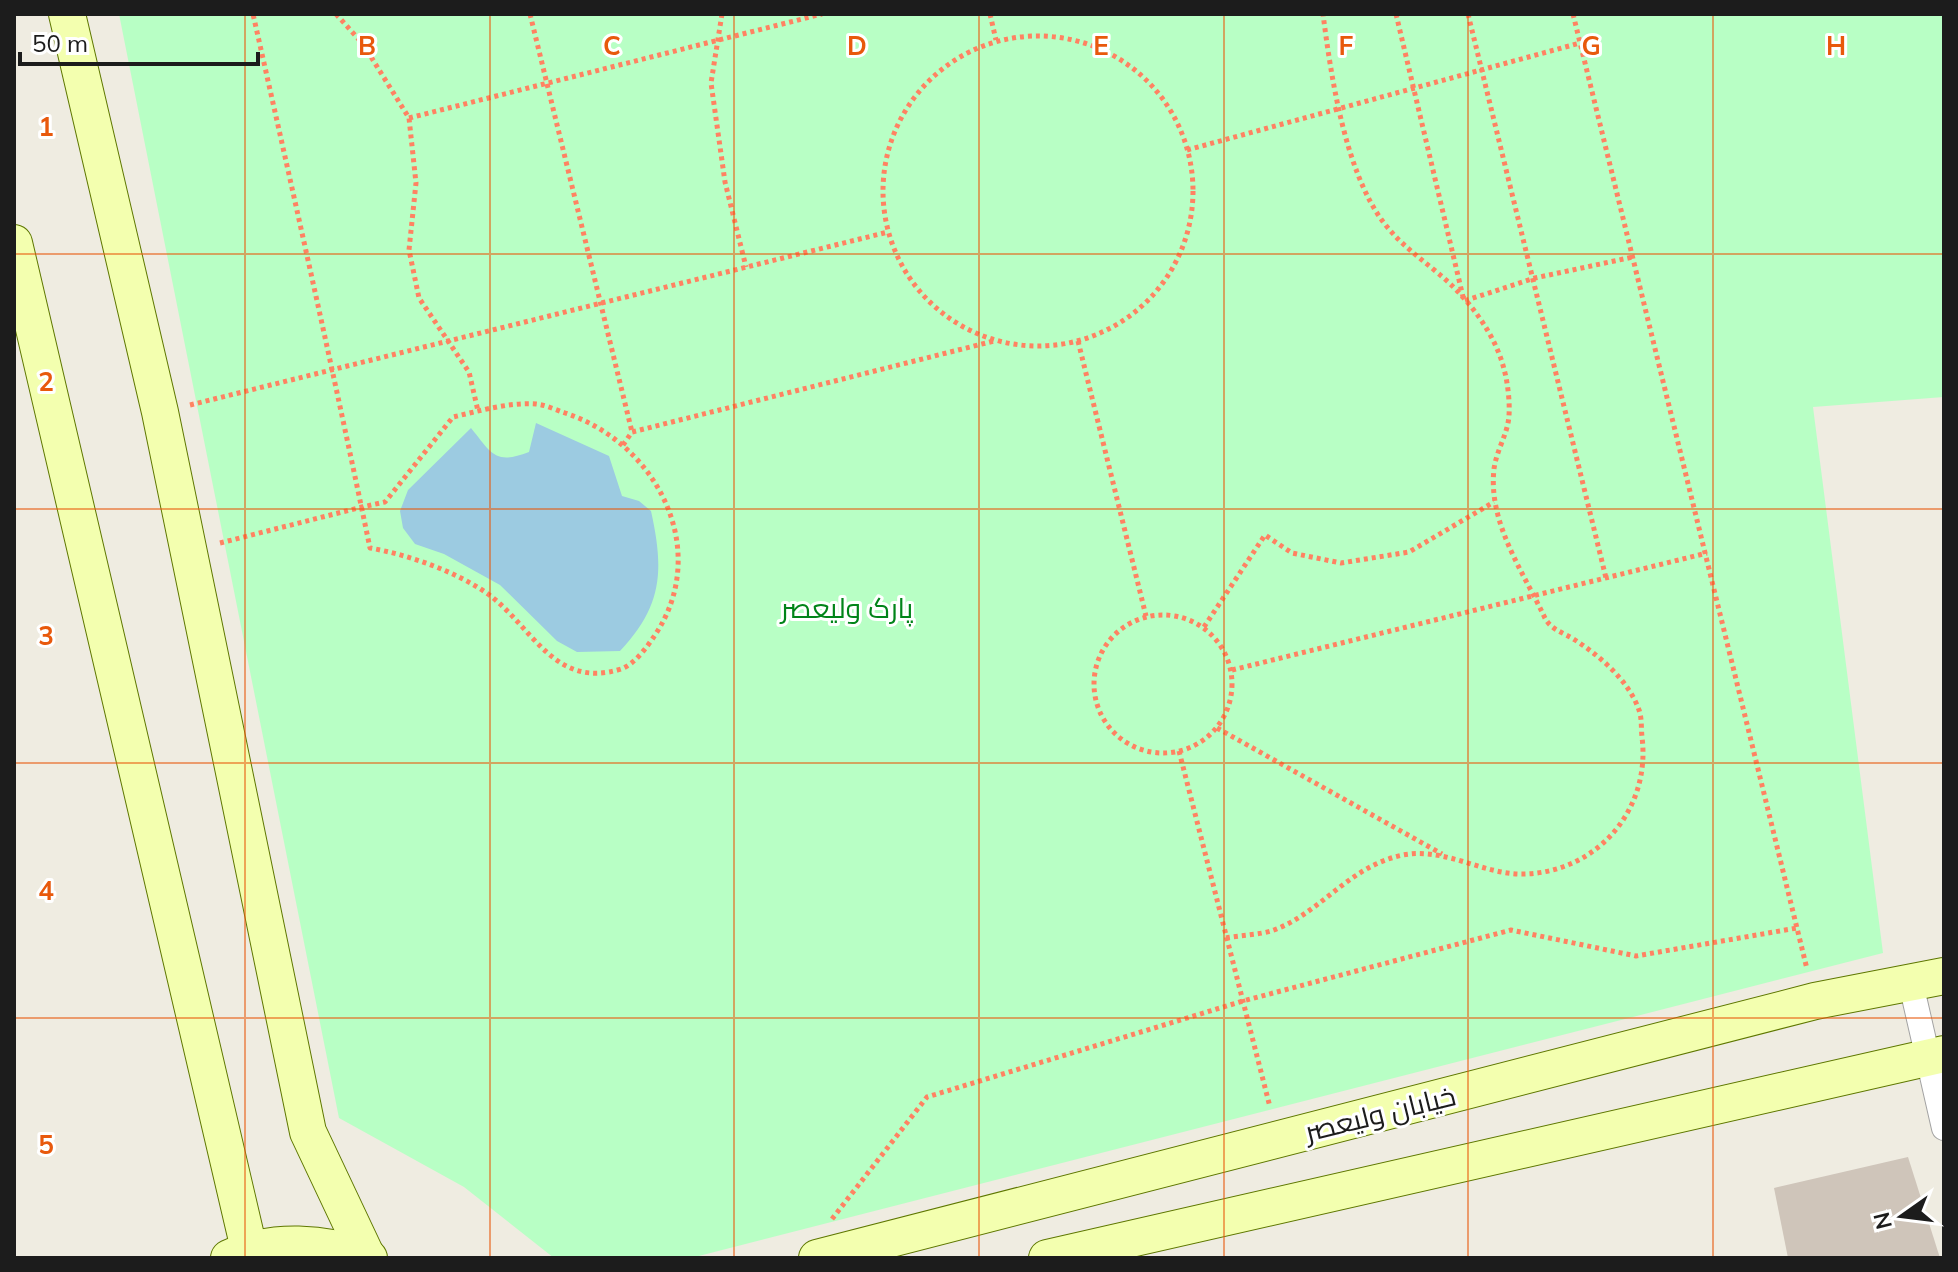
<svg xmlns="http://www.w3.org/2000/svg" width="1958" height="1272" font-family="Mulish,Cairo,sans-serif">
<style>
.park{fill:#b8ffc5}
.water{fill:#9ccbe1}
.building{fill:#cfc5ba}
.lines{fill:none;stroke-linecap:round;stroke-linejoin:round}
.minor-casing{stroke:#a3a3a3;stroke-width:26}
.secondary-casing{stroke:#5e7700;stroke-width:38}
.path{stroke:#ff8262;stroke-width:5;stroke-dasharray:4 4;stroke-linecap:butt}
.minor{stroke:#fff;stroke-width:24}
.secondary{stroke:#f3ffaf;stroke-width:36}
.grid{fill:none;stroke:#e8590c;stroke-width:2;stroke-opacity:0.55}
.labels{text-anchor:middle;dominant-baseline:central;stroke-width:6;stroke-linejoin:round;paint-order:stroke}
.park-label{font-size:28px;fill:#018419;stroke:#fff}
.street-label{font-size:28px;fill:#1c1c1c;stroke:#fff}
.grid-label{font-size:26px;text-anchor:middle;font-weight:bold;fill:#e8590c;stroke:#fff;stroke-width:6;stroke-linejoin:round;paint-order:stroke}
</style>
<rect width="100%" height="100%" fill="#efece1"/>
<path class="park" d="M119 14H1944V397L1813 407 1883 953 691 1258H554L464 1187 339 1118Z"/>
<path class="water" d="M536 423 609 456 622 496 639 501 651 511C664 570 663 605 620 651L577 652 557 641 500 585 444 554 415 544 403 528 400 511 408 490 471 428C492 454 495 465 529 452Z"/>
<path class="building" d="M1908 1157 1940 1258H1788L1774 1188Z"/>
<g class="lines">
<g class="minor-casing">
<path id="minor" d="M1911 984 1944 1128"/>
</g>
<g class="secondary-casing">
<g id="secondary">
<path d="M67 14 160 412 308 1132 367 1257"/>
<path d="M14 243 249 1249"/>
<path d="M229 1258C272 1238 325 1242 369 1258"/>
<path d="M817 1258 1815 1001 1944 976"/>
<path d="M1047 1258 1944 1054"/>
</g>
</g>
<g class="path">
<path d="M336 14 363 44 409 118 416 183 409 250 419 298 469 372 478 411"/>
<path d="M530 14 632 432"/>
<path d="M722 14 711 83 725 182 746 267"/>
<path d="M990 14 996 40"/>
<path d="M1396 14 1464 301 1535 278 1633 257"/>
<path d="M1468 14 1606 578"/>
<path d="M1573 14 1807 969"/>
<circle cx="1038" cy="191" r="155"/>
<path d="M409 118 822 14"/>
<path d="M1187 150 1580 43"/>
<path d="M1078 341 1146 616"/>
<path d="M190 405 888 232"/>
<path d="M623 445 632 432 994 341"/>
<path d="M220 543 362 507 385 502 453 417C479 411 509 402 536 404 546 405 556 410 565 413 657 443 712 550 655 635 647 647 635 664 621 669 554 690 533 627 488 594 455 571 409 555 370 548 333 370 293 192 253 14"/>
<circle cx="1163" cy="684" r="69"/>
<path d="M1204 627 1265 535 1292 553 1341 563 1409 552 1494 502"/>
<path d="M1232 670 1707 553"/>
<path d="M1217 728 1442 854"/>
<path d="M1179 751 1270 1107"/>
<path d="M1226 938C1241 935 1260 935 1274 930 1322 912 1349 866 1403 855 1446 847 1483 875 1524 874 1598 872 1651 809 1642 737 1641 728 1642 718 1639 710 1629 681 1600 656 1575 640 1563 632 1550 630 1544 616 1522 570 1488 522 1494 469 1496 453 1505 438 1508 423 1511 409 1508 383 1504 369 1495 333 1467 297 1439 274 1419 257 1400 244 1384 223 1345 172 1331 76 1323 14"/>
<path d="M832 1219 927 1097 1243 1001 1511 930 1636 956 1797 928"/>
</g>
<use href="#minor" class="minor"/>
<use href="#secondary" class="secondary"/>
</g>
<path class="grid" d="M245 14V1258M490 14V1258M734 14V1258M979 14V1258M1224 14V1258M1468 14V1258M1713 14V1258M14 254H1944M14 509H1944M14 763H1944M14 1018H1944"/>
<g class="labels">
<g class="park-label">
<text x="847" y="607">پارک ولیعصر</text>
</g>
<g class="street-label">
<text transform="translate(1380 1113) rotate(-14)">خیابان ولیعصر</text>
</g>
</g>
<g class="grid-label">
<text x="367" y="55">B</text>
<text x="612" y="55">C</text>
<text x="857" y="55">D</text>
<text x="1101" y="55">E</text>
<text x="1346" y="55">F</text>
<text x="1591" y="55">G</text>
<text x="1836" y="55">H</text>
<text x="46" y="136">1</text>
<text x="46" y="391">2</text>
<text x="46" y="645">3</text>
<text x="46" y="900">4</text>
<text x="46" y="1154">5</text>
</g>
<rect width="1958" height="1272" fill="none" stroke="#1c1c1c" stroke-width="32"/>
<g transform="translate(1902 1216) rotate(256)" stroke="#ffffff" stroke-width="6" paint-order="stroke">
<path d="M0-6L14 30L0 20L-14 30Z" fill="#1c1c1c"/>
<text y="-12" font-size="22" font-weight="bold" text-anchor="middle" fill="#1c1c1c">N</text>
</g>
<path d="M20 52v12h238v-12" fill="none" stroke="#1c1c1c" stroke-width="4"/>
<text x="32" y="52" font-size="24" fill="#1c1c1c" stroke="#ffffff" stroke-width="6" paint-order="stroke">50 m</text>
</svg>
